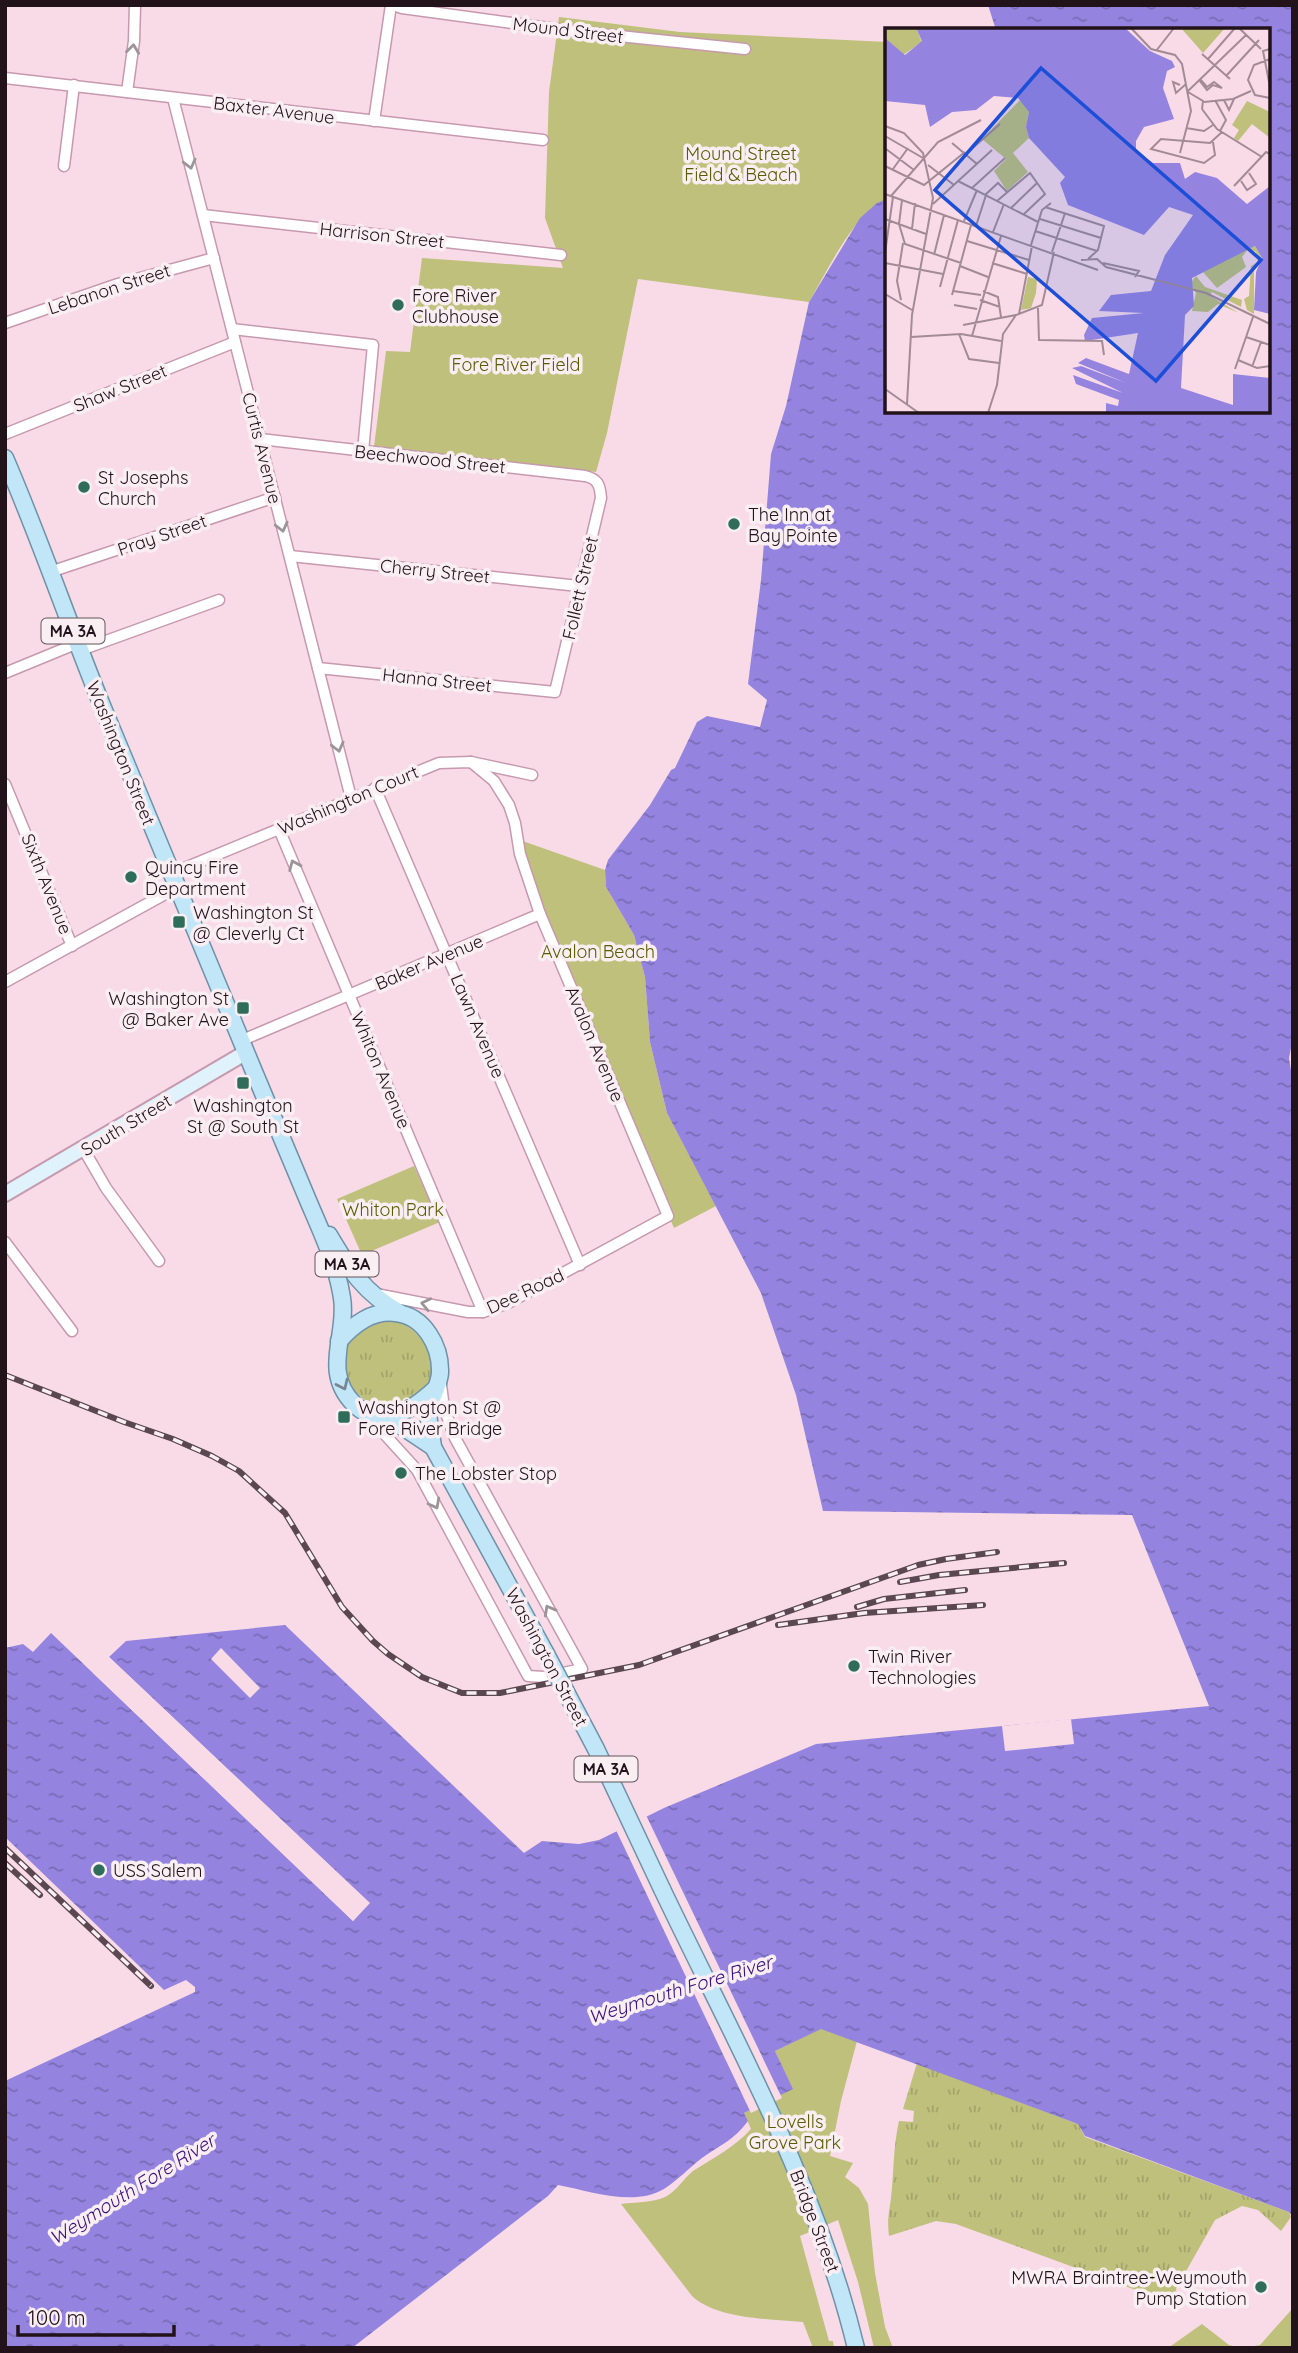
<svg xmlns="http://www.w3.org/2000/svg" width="1298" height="2353" font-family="Quicksand,sans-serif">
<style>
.grass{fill:url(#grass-tufts)}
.park{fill:#bec07b}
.water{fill:url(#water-ripples)}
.pier{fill:#f9dbe8}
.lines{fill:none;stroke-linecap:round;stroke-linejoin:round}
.minor-casing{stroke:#c799ae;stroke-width:13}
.secondary-casing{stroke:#c799ae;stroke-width:18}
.primary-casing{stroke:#6f91a7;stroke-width:19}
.minor{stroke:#fff;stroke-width:10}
.secondary{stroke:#e0f2fb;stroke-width:14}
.primary{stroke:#c1e6f8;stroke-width:16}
.rail-casing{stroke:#5a4750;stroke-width:6}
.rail{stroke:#f9eff3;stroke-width:3.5;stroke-dasharray:10;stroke-linecap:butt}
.primary-bridge-casing{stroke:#6f91a7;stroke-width:19;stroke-linecap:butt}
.primary-bridge{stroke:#c1e6f8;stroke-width:16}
.oneway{stroke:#9c9498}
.oneway2{stroke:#798794}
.poi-dot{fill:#2f6d5a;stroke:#f9eff3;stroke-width:2.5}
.labels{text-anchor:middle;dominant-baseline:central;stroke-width:7;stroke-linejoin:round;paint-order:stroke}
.shield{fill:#f9eff3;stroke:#62545b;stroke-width:2}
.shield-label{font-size:16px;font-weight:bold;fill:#22121a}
.street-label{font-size:18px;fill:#22121a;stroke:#f9eff3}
.park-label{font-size:18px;fill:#5b5b02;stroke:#f9eff3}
.poi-label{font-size:18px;fill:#22121a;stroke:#f9eff3;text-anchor:start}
.water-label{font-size:19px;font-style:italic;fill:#39107f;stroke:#f9eff3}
.inset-road{fill:none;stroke:#a38b96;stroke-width:2}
.view{fill:#1d4ed8;fill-opacity:0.15;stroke:#1d4ed8;stroke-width:3.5}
.inset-edge{fill:none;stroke:#22121a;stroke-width:3.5}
</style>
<defs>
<pattern id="grass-tufts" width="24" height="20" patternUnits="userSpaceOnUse" patternTransform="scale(1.75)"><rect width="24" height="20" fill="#bec07b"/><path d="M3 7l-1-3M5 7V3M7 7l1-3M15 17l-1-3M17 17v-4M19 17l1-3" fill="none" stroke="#a3a46a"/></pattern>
<pattern id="water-ripples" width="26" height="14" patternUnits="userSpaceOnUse" patternTransform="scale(1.75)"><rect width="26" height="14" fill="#9484e0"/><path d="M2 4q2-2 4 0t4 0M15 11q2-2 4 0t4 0" fill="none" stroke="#786bb5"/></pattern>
</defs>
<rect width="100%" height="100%" fill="#f9dbe8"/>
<g class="grass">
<path d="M393 1320C421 1327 444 1363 425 1390 418 1399 401 1404 391 1409 348 1406 325 1353 363 1329 367 1326 372 1322 377 1321 382 1319 388 1320 393 1320Z"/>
<path d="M917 2063 1078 2124 1085 2137 1289 2212 1291 2217 1281 2231 1258 2210 1242 2206 1215 2220 1176 2289 1177 2294C1161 2299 1149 2294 1133 2289L956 2224 936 2221 889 2236C887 2219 889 2213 891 2198 894 2172 893 2147 899 2121L913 2122 914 2111 903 2109Z"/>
</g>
<g class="park">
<path d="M559 17 680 32 887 42V199C853 214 828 270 809 302L638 279 607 433 596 472 374 447 386 351 410 352 422 258 563 268 545 218 549 92Z"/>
<path d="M517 839 605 870 606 887 634 935 645 977 650 1042 667 1113 716 1206 674 1228 540 914Z"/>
<path d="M414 1166 440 1222 362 1255 337 1199Z"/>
<path d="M821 2028 857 2041 841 2101 830 2156 853 2163 845 2177 859 2188 868 2204 875 2273 885 2327 893 2348H874L858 2282 838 2220 800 2236 829 2341H833L834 2348H813L803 2322C770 2319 716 2319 692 2296L621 2204C635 2202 652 2203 665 2197 677 2191 683 2179 693 2171 713 2158 735 2147 751 2129L744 2113 792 2089 775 2051Z"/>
<path d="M1293 2308V2348H1242L1260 2345Z"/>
<path d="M1202 2324 1229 2345 1240 2348H1168Z"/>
</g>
<path class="water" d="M988 5H1293V1038L1289 1058 1293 1083V2217L1289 2212 1085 2136 1078 2124 821 2029 775 2051 793 2089 744 2113 748 2121C733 2141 720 2145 702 2158 689 2168 678 2180 664 2189 634 2207 590 2191 558 2185L548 2196 352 2348H5V2081L195 1992V1987L186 1980 164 1990 5 1837V1648L23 1644 33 1652 51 1633 353 1921 369 1903 109 1657 126 1641 285 1625 524 1853 542 1841 579 1844 599 1840 664 1808 816 1744 1209 1706 1132 1515 823 1511 796 1395 761 1293 667 1113 650 1042 645 977 634 935 606 887 605 870 608 860 650 805 671 770 675 768 697 722 707 716 760 727 767 700 748 684 761 580 771 454 786 406 809 302 860 218 877 203 887 199V411H1268V30H996Z"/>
<g class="pier">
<path d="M221 1648 260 1688 250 1698 211 1659Z"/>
<path d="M109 1657 370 1903 353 1921 93 1673 96 1671 353 1916 365 1903 107 1659Z"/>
<path d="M1071 1719 1074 1744 1005 1751 1002 1726Z"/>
<path d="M645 1813 782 2098 751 2113 615 1828Z"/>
</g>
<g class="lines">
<g class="minor-casing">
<g id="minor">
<path d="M393 5 402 8 571 31 745 49"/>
<path d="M5 78 543 140"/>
<path d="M127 92 134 41 135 5"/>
<path d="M173 98 351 798"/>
<path d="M374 121 391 5"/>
<path d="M64 166 74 85"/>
<path d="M203 215 561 255"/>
<path d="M5 323 118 284 214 258"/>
<path d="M232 329 373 345 363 451"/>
<path d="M5 434 235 342"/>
<path d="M260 439 585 476C598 479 600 485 601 498L555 692 318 668"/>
<path d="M290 556 579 586"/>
<path d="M50 572 275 497"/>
<path d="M81 650 219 600"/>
<path d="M5 673 78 643"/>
<path d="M5 784 72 946"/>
<path d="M375 788 580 1265"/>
<path d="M279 829 483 1312"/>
<path d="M170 874 439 763 471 762 532 775"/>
<path d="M5 982 176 888"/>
<path d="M240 1041 540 914"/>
<path d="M84 1150 106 1188 159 1261"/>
<path d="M5 1242 72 1331"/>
<path d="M376 1294 468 1312H483L508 1303 668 1216 540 914 520 854 515 823 509 805 494 781 471 762"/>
<path d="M368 1416 417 1470 528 1676 544 1677 582 1669 455 1438 444 1408 441 1385"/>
</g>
</g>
<g class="secondary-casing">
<path id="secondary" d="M5 1194 245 1053"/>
</g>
<g class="primary-casing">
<g id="primary">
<path d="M5 458C40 539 68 622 101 703 168 868 238 1033 307 1198 320 1229 337 1264 342 1298 348 1335 321 1371 354 1404 381 1431 414 1409 436 1388"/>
<path d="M329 1235C349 1269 364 1293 400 1313"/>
<path d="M339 1341C354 1324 372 1310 396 1313 424 1316 441 1346 440 1373 439 1386 431 1397 429 1410 427 1421 432 1436 433 1447L545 1652"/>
<path d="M381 1418 403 1427 433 1447"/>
<path d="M662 1889C733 2038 817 2186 856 2348"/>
</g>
</g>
<use href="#minor" class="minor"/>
<use href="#secondary" class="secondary"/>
<use href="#primary" class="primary"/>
<g class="rail-casing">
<g id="rail">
<path d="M5 1375 124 1422 173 1439 212 1456 239 1471 285 1513 342 1607 373 1641 388 1654 422 1677 462 1693H500L639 1665 918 1565 946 1559 997 1552"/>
<path d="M900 1582 939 1575 1064 1563"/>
<path d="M857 1607 884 1599 965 1590"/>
<path d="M778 1625 864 1613 983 1605"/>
<path d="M5 1848 151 1986"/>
<path d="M5 1863 40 1895"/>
</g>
</g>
<use href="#rail" class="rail"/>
<g class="primary-bridge-casing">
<path id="primary-bridge" d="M545 1652 596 1749 662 1889"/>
</g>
<use href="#primary-bridge" class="primary-bridge"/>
</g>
<defs><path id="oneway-chevron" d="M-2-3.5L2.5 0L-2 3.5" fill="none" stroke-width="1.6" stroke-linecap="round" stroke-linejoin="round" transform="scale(1.75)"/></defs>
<g class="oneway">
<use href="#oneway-chevron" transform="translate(133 49) rotate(-83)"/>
<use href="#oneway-chevron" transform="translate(190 164) rotate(76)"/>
<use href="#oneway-chevron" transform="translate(282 527) rotate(76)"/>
<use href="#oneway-chevron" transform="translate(338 747) rotate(76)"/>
<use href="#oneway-chevron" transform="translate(294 865) rotate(-113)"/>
<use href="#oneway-chevron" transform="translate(426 1304) rotate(-168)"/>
<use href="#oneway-chevron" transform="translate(435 1504) rotate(62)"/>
<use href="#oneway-chevron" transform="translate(549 1610) rotate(-119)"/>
</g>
<use class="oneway2" href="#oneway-chevron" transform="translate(343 1385) rotate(65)"/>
<g class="poi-dot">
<circle cx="398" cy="305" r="7"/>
<circle cx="84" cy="487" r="7"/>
<circle cx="734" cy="524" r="7"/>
<circle cx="131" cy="877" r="7"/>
<rect x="172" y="915" width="14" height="14" rx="3.5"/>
<rect x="236" y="1001" width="14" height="14" rx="3.5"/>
<rect x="236" y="1076" width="14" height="14" rx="3.5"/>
<rect x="337" y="1410" width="14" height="14" rx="3.5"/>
<circle cx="401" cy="1473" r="7"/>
<circle cx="854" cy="1666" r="7"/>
<circle cx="99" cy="1870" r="7"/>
<circle cx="1261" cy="2287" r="7"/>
</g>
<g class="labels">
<g class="shield">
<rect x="41.5" y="618.5" width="63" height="25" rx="5"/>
<rect x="315.5" y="1251.5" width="63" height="25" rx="5"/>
<rect x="574.5" y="1756.5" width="63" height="25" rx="5"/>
</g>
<g class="shield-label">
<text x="73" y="631">MA 3A</text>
<text x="347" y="1264">MA 3A</text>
<text x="606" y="1769">MA 3A</text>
</g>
<g class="street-label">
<text transform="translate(568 30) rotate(7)">Mound Street</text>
<text transform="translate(274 110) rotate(7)">Baxter Avenue</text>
<text transform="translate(382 235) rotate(6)">Harrison Street</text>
<text transform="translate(109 289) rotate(-18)">Lebanon Street</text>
<text transform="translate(120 388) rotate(-22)">Shaw Street</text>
<text transform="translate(262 448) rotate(76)">Curtis Avenue</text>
<text transform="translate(430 459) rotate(6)">Beechwood Street</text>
<text transform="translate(162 535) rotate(-19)">Pray Street</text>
<text transform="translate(435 571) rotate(6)">Cherry Street</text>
<text transform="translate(580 588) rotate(-77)">Follett Street</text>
<text transform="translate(437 680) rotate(6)">Hanna Street</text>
<text transform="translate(121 753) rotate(68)">Washington Street</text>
<text transform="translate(348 800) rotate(-23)">Washington Court</text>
<text transform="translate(47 884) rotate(68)">Sixth Avenue</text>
<text transform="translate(429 962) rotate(-23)">Baker Avenue</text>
<text transform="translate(478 1026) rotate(67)">Lawn Avenue</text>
<text transform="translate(595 1044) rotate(67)">Avalon Avenue</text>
<text transform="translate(381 1070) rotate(67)">Whiton Avenue</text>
<text transform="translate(126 1125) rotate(-31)">South Street</text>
<text transform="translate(525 1291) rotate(-25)">Dee Road</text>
<text transform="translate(547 1657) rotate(62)">Washington Street</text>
<text transform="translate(815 2221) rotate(69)">Bridge Street</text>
</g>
<g class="park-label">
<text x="741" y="153">Mound Street<tspan x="741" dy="21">Field &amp; Beach</tspan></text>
<text x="516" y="364">Fore River Field</text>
<text x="598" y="951">Avalon Beach</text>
<text x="393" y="1209">Whiton Park</text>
<text x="795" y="2121">Lovells<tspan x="795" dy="21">Grove Park</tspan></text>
</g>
<g class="poi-label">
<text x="412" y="295">Fore River<tspan x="412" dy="21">Clubhouse</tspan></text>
<text x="98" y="477">St Josephs<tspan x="98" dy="21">Church</tspan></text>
<text x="748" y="514">The Inn at<tspan x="748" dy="21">Bay Pointe</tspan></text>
<text x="145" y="867">Quincy Fire<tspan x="145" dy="21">Department</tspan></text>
<text x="193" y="912">Washington St<tspan x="193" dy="21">@ Cleverly Ct</tspan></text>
<text x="229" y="998" text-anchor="end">Washington St<tspan x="229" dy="21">@ Baker Ave</tspan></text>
<text x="243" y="1105" text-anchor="middle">Washington<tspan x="243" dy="21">St @ South St</tspan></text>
<text x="358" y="1407">Washington St @<tspan x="358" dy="21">Fore River Bridge</tspan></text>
<text x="415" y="1473">The Lobster Stop</text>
<text x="868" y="1656">Twin River<tspan x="868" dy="21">Technologies</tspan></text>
<text x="113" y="1870">USS Salem</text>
<text x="1247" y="2277" text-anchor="end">MWRA Braintree-Weymouth<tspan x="1247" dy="21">Pump Station</tspan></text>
</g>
<g class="water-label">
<text transform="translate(680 1989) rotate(-17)">Weymouth Fore River</text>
<text transform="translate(132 2189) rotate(-32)">Weymouth Fore River</text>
</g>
</g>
<g transform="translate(885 28)">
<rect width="385" height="385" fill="#f9dbe8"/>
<path d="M363 221 357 229 361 239 332 260 318 244Z" fill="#bec07b"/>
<path d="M0 0H31L37 14 18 27 0 10ZM296 0H340L318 25ZM136 71 144 84 141 99 144 110 128 125 143 144 122 163 109 143 121 131 97 111ZM362 73 385 84V110L367 96 353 113 349 110 354 102 347 97ZM370 218 377 230 369 242V286L362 282 359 271 364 268 366 238 373 234 371 224 363 221ZM311 248 320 259 357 272 356 279 327 264 325 268 354 285 333 276 323 284 307 283 311 265 305 256ZM143 249 152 251 151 265 146 280 136 282Z" fill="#bec07b"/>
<path d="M31 0H240L265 23 287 33 290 39 282 43 278 60 289 91 259 99 251 113V124L268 135H295L300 151 310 144 332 150 362 176 385 158V286L369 282 371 244 377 230 370 218 307 250 309 278 300 287 296 360 348 377V346L385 350V385H221V375L233 378 234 372 191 356 188 347 238 365 187 340 196 338 241 355 193 335 201 330 244 346 253 305 200 313 199 307 207 290 259 285 214 283 226 267 266 263 280 227 308 187 284 179 259 207 183 177 175 155 180 149 144 110 141 99 144 84 133 70 109 68 91 82 67 84 45 99 40 77 0 73V10L20 27 37 13Z" fill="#9484e0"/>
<path class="inset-road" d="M246 0 266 21 290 27 297 36 306 83 295 125M354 0 376 21M385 21 378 23 385 59M271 23 289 0M317 26 345 51M323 31 350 0M385 31 369 37 363 52 370 67 385 70M341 48 374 12M314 52 322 62 328 57 337 60 329 54 322 59 315 51M295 57 288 54 291 65 301 56M303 63 361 7M303 64 318 73 317 81M330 72 341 92 335 103M339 72 344 82 349 71M319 74 348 71 366 63M317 81 332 101 377 129M0 98 19 105 38 125 48 170 27 287 22 376M301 100 319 103 328 97M0 108 38 130M328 114 330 127 319 135 266 121 276 111 325 115 337 104M67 115 92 136M1 121 29 142M82 125 115 96M43 137 69 157M0 138 39 157 80 124M8 141 23 120M73 153 153 194M356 153 362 162 371 156 364 145M349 158 381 124 385 126M87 160 120 130M0 166 213 242M100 167 113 155 122 164M6 168 53 114 96 92M17 172 14 196 20 216 76 235M112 173 145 145 160 166 139 186M48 176 107 122M160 179 219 198 213 222 203 231M126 180 152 155M0 191 41 206M155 191 216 210M79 193 92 162M91 198 101 167M27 201 30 175M150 203 212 223M108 204 119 176M82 213 144 232M146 217 157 182 166 175M167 224 180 185M0 225 8 169M49 227 59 187M196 232 212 231 221 239 321 265 385 296M0 235 58 246M107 235 142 246M218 235 254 243 250 249M75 238 103 249M55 259 73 192M68 263 96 267M98 263 113 269 116 289M0 266 27 282M67 267 86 197M16 272 12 253 18 215M95 272 115 279M69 277 92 281M153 280 154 312 217 313 219 327M134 286 147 218M78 297 131 287M74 306 84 331 114 335M87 308 116 208M26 309 76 306 116 313M361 309 385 317M353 332 372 340 385 338M367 339 376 314M350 341 368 289M0 361 34 385M103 385 112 357 118 306 131 287 157 277 169 224"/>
<path class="view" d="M156 40 376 232 271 353 50 162Z"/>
<rect width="385" height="385" class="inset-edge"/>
</g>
<rect width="1298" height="2353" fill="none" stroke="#22121a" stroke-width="14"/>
<path d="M18 2325v10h156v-10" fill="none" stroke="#22121a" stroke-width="3.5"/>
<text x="28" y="2325" font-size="21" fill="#22121a" stroke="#f9eff3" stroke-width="5" paint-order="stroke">100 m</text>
</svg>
